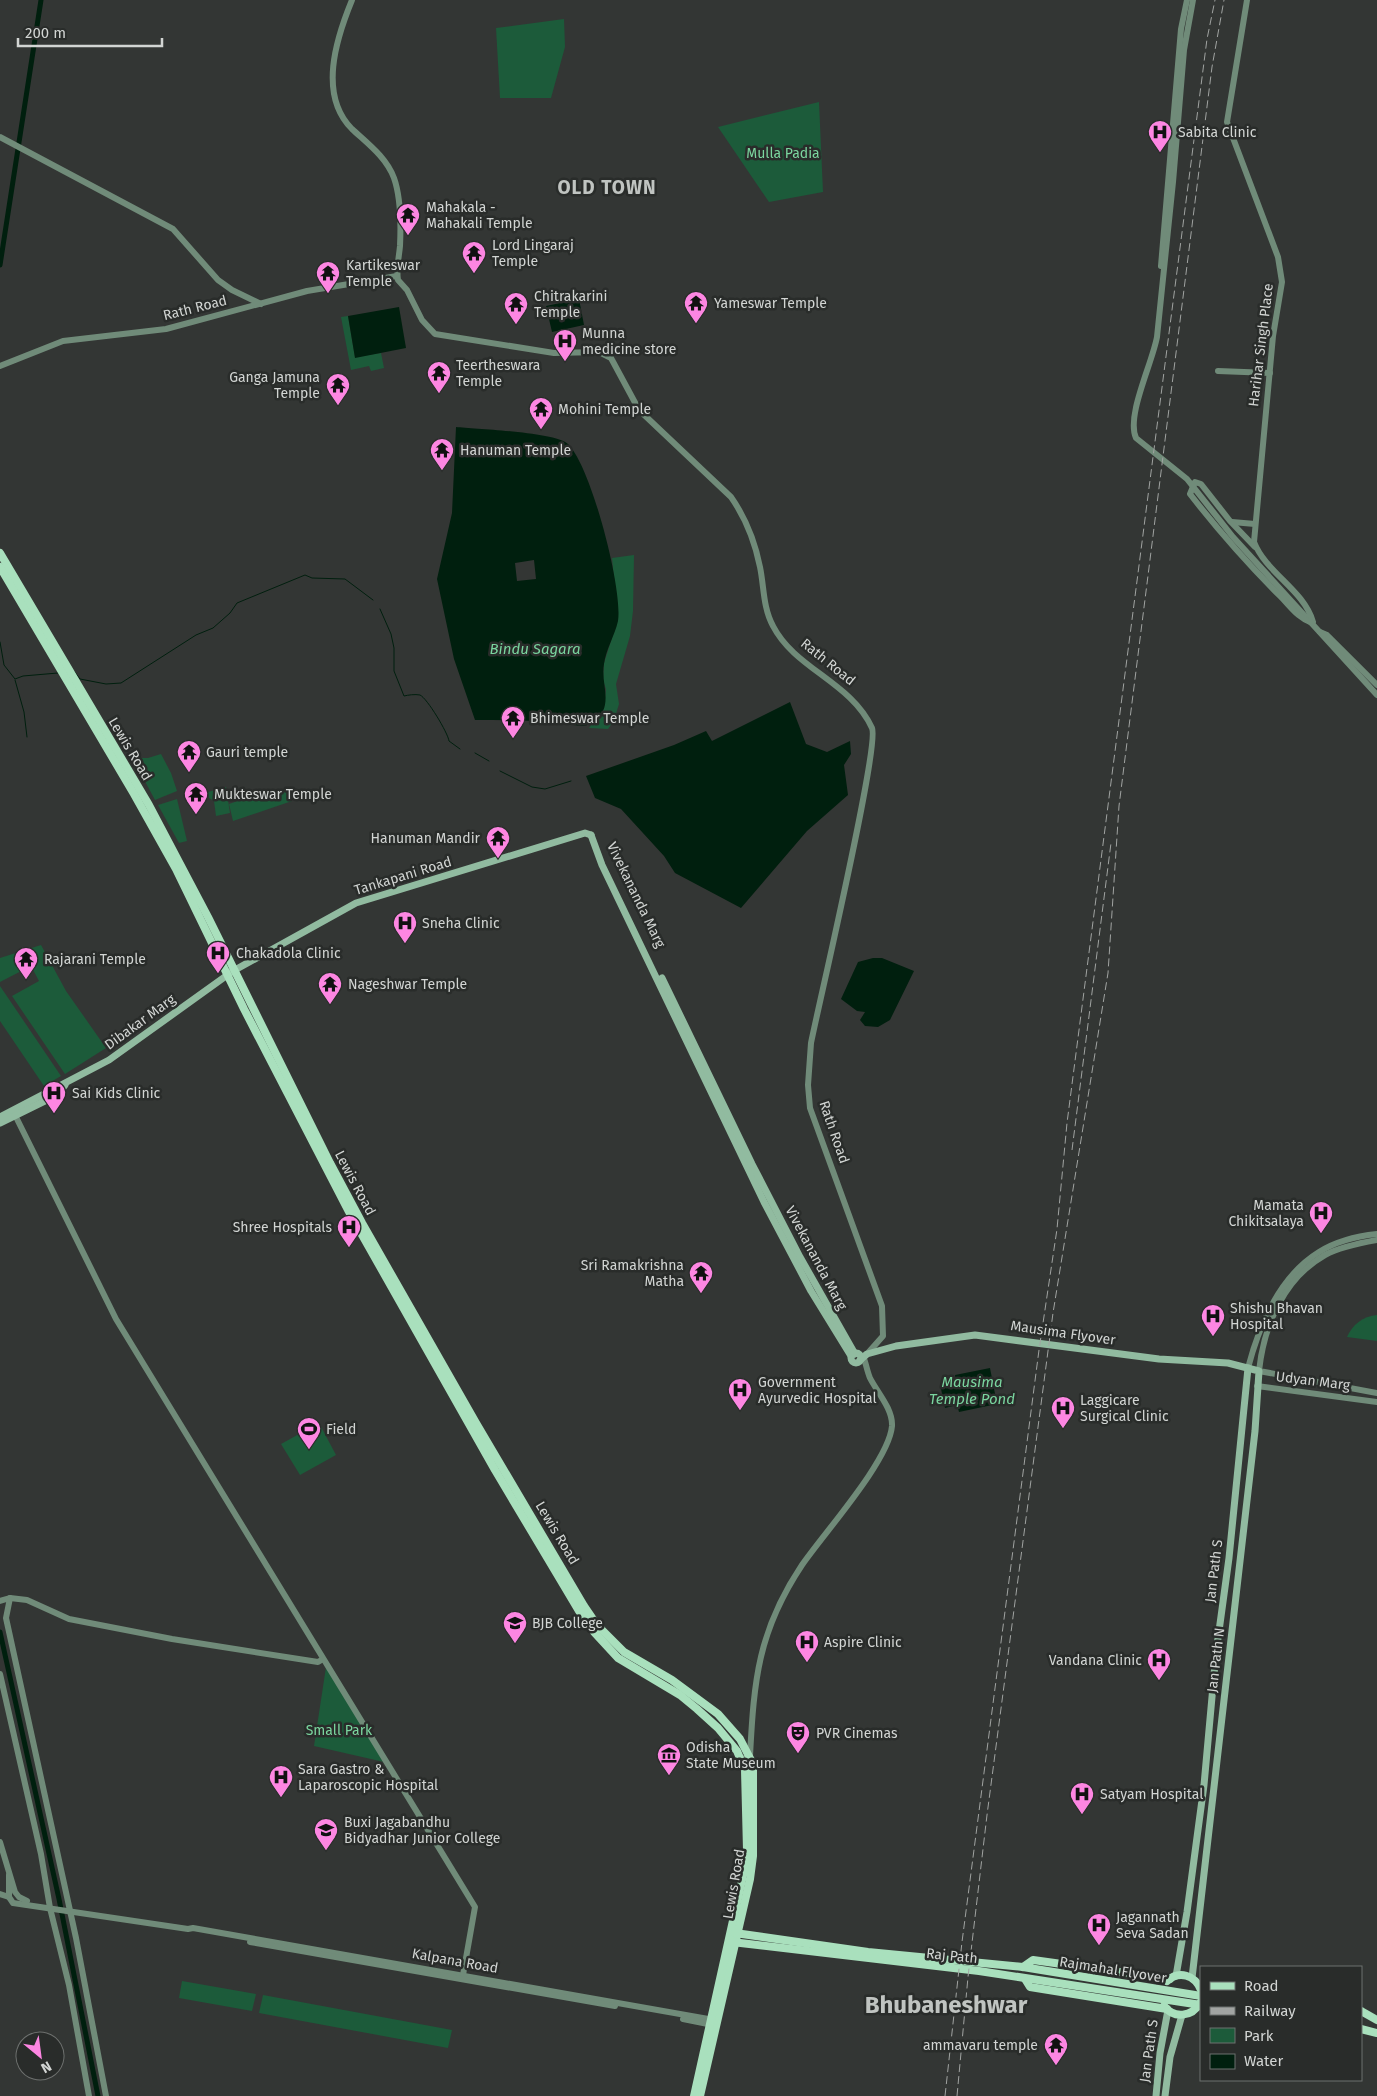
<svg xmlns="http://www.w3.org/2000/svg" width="1377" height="2096" font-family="'Fira Sans',sans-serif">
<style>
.green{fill:#1c5b3a}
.water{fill:#001f0e;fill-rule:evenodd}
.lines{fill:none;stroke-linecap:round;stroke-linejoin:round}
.stream{stroke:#001f0e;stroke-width:1}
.canal{stroke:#001f0e;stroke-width:5}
.tertiary{stroke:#708b79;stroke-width:6}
.secondary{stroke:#91bba0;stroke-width:7}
.primary{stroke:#a9e0bd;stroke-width:8}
.rail{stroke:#a1a4a2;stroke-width:1;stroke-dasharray:8 4;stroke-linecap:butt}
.labels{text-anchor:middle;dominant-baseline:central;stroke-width:5;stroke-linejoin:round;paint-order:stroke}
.poi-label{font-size:14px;fill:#d2d5d3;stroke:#292c2a;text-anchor:start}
.park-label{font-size:14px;fill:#7bd69f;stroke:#292c2a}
.street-label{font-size:14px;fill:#d2d5d3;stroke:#292c2a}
.water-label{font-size:15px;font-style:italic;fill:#7ad59f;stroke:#292c2a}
.district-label{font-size:19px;font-weight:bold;letter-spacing:1px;fill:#c0c4c1;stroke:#292c2a}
.town-label{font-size:24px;font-weight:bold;fill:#c0c4c1;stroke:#292c2a}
</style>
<rect width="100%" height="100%" fill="#333634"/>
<g class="green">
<path d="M564 19 565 47 551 98H500L496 28Z"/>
<path d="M819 102 823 192 769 202 718 127Z"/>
<path d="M348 316 355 357 381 353 384 368 371 371 369 366 351 370 341 317Z"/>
<path d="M634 555 633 611 630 636 616 684 619 704 614 720 608 729 589 728 604 708 606 689 603 680 604 663 618 619 612 558Z"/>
<path d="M161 754 171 773 177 791 155 800 140 772 144 770 138 758H148Z"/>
<path d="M226 787 230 813 216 816 214 801 209 798 208 792Z"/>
<path d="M290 790 292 801 233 821 229 804 246 798Z"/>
<path d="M177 799 187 841 179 843 158 805Z"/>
<path d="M41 945 66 991 106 1048 65 1074 12 996 39 981 31 966 0 982V958Z"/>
<path d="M0 986 61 1076 44 1086 0 1021Z"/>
<path d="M1377 1315V1341L1347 1337C1352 1325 1363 1316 1377 1315Z"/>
<path d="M319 1423 336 1455 300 1475 281 1444Z"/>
<path d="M326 1667 384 1762 314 1746Z"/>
<path d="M182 1981 256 1994 252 2011 179 1998Z"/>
<path d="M263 1995 452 2030 448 2048 259 2013Z"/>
</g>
<g class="water">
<path d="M579 299 584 325 552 332 546 306Z"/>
<path d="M399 307 406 348 355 358 348 316Z"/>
<path d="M456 427C476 429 555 432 568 444 591 466 623 589 618 621 615 635 606 649 604 664 600 685 616 707 592 723 584 728 575 725 566 724 536 720 506 720 475 720L454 659 437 579 452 513ZM534 560 536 579 517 581 515 563Z"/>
<path d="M790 702 806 744 827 752 850 741 851 754 844 765 848 795 807 831 741 908 675 873 664 856 621 809 595 798 586 776 674 745 706 731 712 741Z"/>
<path d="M873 958H882L914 971 890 1020 878 1027 865 1026 860 1020 865 1012 857 1011 841 999 858 962Z"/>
<path d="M990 1368 997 1404 959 1412 957 1405 945 1408 940 1384 956 1381 955 1375Z"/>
</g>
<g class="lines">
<g class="stream">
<path d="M380 609 391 634 394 648V671L404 696C408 695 415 694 420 695 427 698 448 733 449 741L460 749"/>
<path d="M0 642 4 665 15 679 23 676 58 673"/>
<path d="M74 671 80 679 106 684 121 683 196 635 213 628 230 613 237 603 305 575 312 578 345 579 373 600"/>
<path d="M15 680 24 712 27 737"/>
<path d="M475 753 489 761"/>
<path d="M500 771 532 787 545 789 571 781"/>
</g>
<g class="canal">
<path d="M0 265 41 0"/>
<path d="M0 1632 59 1899 98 2096"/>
</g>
<g class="tertiary">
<path d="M352 0C336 39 318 95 352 129 368 144 386 157 394 178 401 198 401 225 400 246 399 257 396 269 398 280L407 290 422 320 435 334 554 353 599 352 611 358 639 410 731 497C745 517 755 542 760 567 764 586 763 608 773 626 795 669 851 682 872 728 880 745 819 1003 811 1043L808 1085 810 1108 882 1306 883 1336 867 1354"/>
<path d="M1193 0 1184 50 1173 182 1157 337C1152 364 1126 416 1136 438L1187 479 1233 537 1377 695"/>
<path d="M1247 0 1227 122 1278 257 1282 282 1273 336 1254 542C1266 573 1304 590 1313 622"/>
<path d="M0 137 173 229 218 280 232 290 261 304"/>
<path d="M1161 266 1181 29 1187 0"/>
<path d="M0 366 63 341 166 329 307 291 397 276"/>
<path d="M1218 371 1270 373"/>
<path d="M1232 522 1255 524"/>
<path d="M1255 547 1230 521 1201 484 1195 482 1190 494C1218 530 1248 564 1280 596 1291 607 1298 618 1312 623"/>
<path d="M1320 632 1327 635 1377 685"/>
<path d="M16 1117 116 1319 475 1907 463 1975"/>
<path d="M1377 1240C1360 1243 1340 1247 1325 1255 1284 1278 1264 1325 1259 1371L1377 1393"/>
<path d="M1248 1368C1259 1326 1280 1276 1319 1252 1335 1242 1358 1236 1377 1234"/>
<path d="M1257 1386 1377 1402"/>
<path d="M10 1598 6 1618 76 1938 106 2096"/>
<path d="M0 1601 10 1598 27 1600 69 1619 172 1639 318 1662 323 1659"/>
<path d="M0 1674 41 1854 50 1908 69 1985 89 2096"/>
<path d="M742 1759 750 1756C754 1680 758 1631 802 1565 824 1533 889 1461 892 1426 893 1409 877 1392 870 1378 867 1371 866 1363 863 1356"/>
<path d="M0 1842 15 1892 19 1897 27 1901"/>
<path d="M9 1875V1897L13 1903 188 1929 193 1928 714 2020"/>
<path d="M0 1894 9 1897"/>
<path d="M250 1942 615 2006"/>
<path d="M683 2019 713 2025"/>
</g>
<g class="secondary">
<path d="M591 835 602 865 764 1202 811 1291 851 1356"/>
<path d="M662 978 752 1164 800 1257 855 1354"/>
<path d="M0 1117 109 1060 233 971 356 903 585 833 591 835"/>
<path d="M0 1123 57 1095 65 1085"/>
<circle cx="856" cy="1358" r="5"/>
<path d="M860 1360 867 1354 896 1346 975 1335 1159 1359 1228 1363 1259 1371 1255 1431 1192 1978"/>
<path d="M1176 1976 1187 1912 1204 1785 1216 1653 1229 1558 1248 1368"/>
<path d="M1156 2096 1160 2053 1168 2010"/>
<path d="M1165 2096 1170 2057 1182 2015"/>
</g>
<g class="primary">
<path d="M0 553 149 805 208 917 330 1163 362 1223 476 1423 584 1606 597 1625 624 1652 672 1680 718 1714 740 1739 753 1764V1856L750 1879 700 2096"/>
<path d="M0 567 134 794 176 869 244 1009 348 1210 495 1470 579 1611 594 1632 618 1658 680 1695 697 1709 718 1728 737 1751 745 1770 747 1850 744 1871 694 2096"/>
<path d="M735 1933 868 1952 1023 1967 1201 1996"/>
<path d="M732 1942 979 1971 1201 2005"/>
<path d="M1023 1967 1033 1960 1170 1979"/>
<path d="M1025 1979 1030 1987 1167 2009"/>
<path d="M1167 1981C1179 1970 1195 1975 1201 1990"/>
<path d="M1164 2006C1174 2019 1192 2017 1200 2003"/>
<path d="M1361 2011 1377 2020"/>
<path d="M1361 2029 1377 2033"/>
</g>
<g class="rail">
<path d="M1072 1150 1111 843"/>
<path d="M945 2096 962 1942 1039 1350 1057 1229 1067 1123 1207 39 1215 0"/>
<path d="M957 2096 968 1977 987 1815 1053 1313 1108 973 1119 806 1212 67 1224 0"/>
</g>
</g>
<defs>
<g id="hospital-pin" transform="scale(1.25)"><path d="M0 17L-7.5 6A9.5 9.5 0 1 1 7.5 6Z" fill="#fd86e2" stroke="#292c2a"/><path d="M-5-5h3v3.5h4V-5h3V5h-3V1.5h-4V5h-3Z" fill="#111"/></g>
<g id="temple-pin" transform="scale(1.25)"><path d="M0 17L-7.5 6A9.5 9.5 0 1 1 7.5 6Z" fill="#fd86e2" stroke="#292c2a"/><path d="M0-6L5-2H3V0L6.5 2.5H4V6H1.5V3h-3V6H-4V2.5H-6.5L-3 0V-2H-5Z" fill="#111"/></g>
<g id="stadium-pin" transform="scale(1.25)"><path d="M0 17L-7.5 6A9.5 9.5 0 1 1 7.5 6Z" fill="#fd86e2" stroke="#292c2a"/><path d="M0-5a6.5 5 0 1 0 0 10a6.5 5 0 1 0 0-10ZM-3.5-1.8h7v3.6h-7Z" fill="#111"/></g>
<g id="university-pin" transform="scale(1.25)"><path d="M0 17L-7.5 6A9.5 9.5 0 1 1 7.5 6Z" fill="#fd86e2" stroke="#292c2a"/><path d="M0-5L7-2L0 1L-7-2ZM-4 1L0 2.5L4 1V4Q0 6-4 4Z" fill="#111"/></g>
<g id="theatre-pin" transform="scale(1.25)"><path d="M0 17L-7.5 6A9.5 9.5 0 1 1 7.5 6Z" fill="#fd86e2" stroke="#292c2a"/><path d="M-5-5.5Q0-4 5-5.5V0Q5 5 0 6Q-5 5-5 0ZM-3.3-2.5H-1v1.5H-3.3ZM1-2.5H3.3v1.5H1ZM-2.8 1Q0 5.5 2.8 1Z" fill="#111"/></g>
<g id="museum-pin" transform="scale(1.25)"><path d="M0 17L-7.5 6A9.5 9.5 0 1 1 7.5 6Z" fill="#fd86e2" stroke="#292c2a"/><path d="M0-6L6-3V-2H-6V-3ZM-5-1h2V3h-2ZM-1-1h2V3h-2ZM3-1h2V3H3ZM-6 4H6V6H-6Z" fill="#111"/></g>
</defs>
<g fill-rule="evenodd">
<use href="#hospital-pin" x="1160" y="132"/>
<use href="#temple-pin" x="408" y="215"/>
<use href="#temple-pin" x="474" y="253"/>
<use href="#temple-pin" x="328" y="273"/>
<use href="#temple-pin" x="696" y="303"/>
<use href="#temple-pin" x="516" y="304"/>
<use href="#hospital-pin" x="565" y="341"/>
<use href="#temple-pin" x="439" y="373"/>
<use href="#temple-pin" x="338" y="385"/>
<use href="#temple-pin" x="541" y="409"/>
<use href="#temple-pin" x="442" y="450"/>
<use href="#temple-pin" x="513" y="718"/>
<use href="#temple-pin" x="189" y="752"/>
<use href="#temple-pin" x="196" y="794"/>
<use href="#temple-pin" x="498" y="838"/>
<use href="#hospital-pin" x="405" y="923"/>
<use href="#hospital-pin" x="218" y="953"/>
<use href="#temple-pin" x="26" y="959"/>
<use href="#temple-pin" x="330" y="984"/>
<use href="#hospital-pin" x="54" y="1093"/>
<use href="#hospital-pin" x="1321" y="1213"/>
<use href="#hospital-pin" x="349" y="1227"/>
<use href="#temple-pin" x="701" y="1273"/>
<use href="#hospital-pin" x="1213" y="1316"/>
<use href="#hospital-pin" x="740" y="1390"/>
<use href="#hospital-pin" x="1063" y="1408"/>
<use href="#stadium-pin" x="309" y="1429"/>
<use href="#university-pin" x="515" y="1623"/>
<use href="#hospital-pin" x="807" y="1642"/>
<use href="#hospital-pin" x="1159" y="1660"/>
<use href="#theatre-pin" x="798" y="1733"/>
<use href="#museum-pin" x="669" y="1755"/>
<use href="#hospital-pin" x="281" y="1777"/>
<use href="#hospital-pin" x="1082" y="1794"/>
<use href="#university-pin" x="326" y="1830"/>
<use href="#hospital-pin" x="1099" y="1925"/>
<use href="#temple-pin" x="1056" y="2045"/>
</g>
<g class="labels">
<g class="poi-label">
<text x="1178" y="132">Sabita Clinic</text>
<text x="426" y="207">Mahakala -<tspan x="426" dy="16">Mahakali Temple</tspan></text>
<text x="492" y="245">Lord Lingaraj<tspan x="492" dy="16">Temple</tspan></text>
<text x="346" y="265">Kartikeswar<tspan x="346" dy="16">Temple</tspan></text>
<text x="534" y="296">Chitrakarini<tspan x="534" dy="16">Temple</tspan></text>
<text x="714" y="303">Yameswar Temple</text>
<text x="582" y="333">Munna<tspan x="582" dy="16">medicine store</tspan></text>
<text x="456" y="365">Teertheswara<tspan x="456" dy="16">Temple</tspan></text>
<text x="320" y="377" text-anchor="end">Ganga Jamuna<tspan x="320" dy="16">Temple</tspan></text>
<text x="558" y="409">Mohini Temple</text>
<text x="460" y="450">Hanuman Temple</text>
<text x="530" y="718">Bhimeswar Temple</text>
<text x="206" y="752">Gauri temple</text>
<text x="214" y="794">Mukteswar Temple</text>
<text x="480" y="838" text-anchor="end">Hanuman Mandir</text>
<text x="422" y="923">Sneha Clinic</text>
<text x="236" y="953">Chakadola Clinic</text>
<text x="44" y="959">Rajarani Temple</text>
<text x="348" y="984">Nageshwar Temple</text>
<text x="72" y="1093">Sai Kids Clinic</text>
<text x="1304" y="1205" text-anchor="end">Mamata<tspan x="1304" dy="16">Chikitsalaya</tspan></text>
<text x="332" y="1227" text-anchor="end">Shree Hospitals</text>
<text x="684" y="1265" text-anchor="end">Sri Ramakrishna<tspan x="684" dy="16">Matha</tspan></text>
<text x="1230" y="1308">Shishu Bhavan<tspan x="1230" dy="16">Hospital</tspan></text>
<text x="758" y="1382">Government<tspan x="758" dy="16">Ayurvedic Hospital</tspan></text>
<text x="1080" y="1400">Laggicare<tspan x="1080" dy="16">Surgical Clinic</tspan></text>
<text x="326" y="1429">Field</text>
<text x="532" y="1623">BJB College</text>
<text x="824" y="1642">Aspire Clinic</text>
<text x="1142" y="1660" text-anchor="end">Vandana Clinic</text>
<text x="816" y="1733">PVR Cinemas</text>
<text x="686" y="1747">Odisha<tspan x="686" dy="16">State Museum</tspan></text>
<text x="298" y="1769">Sara Gastro &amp;<tspan x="298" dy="16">Laparoscopic Hospital</tspan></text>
<text x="1100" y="1794">Satyam Hospital</text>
<text x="344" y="1822">Buxi Jagabandhu<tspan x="344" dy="16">Bidyadhar Junior College</tspan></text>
<text x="1116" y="1917">Jagannath<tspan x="1116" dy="16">Seva Sadan</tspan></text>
<text x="1038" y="2045" text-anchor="end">ammavaru temple</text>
</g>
<g class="park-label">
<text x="783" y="153">Mulla Padia</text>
<text x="339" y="1730">Small Park</text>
</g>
<g class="street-label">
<text transform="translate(195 308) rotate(-14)">Rath Road</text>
<text transform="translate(1261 345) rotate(-83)">Harihar Singh Place</text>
<text transform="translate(828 662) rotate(39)">Rath Road</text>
<text transform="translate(130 749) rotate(59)">Lewis Road</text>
<text transform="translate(403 876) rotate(-17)">Tankapani Road</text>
<text transform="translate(636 895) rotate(64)">Vivekananda Marg</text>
<text transform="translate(140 1022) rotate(-36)">Dibakar Marg</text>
<text transform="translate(834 1132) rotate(71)">Rath Road</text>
<text transform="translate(355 1183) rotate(62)">Lewis Road</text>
<text transform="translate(816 1258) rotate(62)">Vivekananda Marg</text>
<text transform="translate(1063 1333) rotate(8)">Mausima Flyover</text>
<text transform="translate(1313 1381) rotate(7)">Udyan Marg</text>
<text transform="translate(557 1533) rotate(59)">Lewis Road</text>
<text transform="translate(1214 1571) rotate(-83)">Jan Path S</text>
<text transform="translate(1216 1660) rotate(-83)">Jan Path N</text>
<text transform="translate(734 1884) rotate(-80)">Lewis Road</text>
<text transform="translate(952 1956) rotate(6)">Raj Path</text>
<text transform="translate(455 1961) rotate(10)">Kalpana Road</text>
<text transform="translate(1113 1970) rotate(9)">Rajmahal Flyover</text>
<text transform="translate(1149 2051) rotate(-82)">Jan Path S</text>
</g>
<g class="water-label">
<text x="535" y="649">Bindu Sagara</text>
<text x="972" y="1382">Mausima<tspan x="972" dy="17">Temple Pond</tspan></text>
</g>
<g class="district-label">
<text x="607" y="187">OLD TOWN</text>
</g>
<g class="town-label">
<text x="946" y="2005">Bhubaneshwar</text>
</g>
</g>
<rect x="1200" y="1966" width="162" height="115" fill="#292c2a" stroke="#6d706e"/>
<rect x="1210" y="1982" width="25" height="8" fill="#a9e0bd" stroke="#6d706e"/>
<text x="1244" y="1991" font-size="15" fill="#d2d5d3">Road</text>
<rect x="1210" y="2007" width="25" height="8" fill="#a1a4a2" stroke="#6d706e"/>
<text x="1244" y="2016" font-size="15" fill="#d2d5d3">Railway</text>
<rect x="1210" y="2028" width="25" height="15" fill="#1c5b3a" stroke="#6d706e"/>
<text x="1244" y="2041" font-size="15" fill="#d2d5d3">Park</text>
<rect x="1210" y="2054" width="25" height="15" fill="#001f0e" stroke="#6d706e"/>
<text x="1244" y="2066" font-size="15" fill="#d2d5d3">Water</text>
<g transform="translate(40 2056) rotate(151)"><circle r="24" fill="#292c2a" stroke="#6d706e"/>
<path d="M0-4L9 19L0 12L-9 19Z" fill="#fd86e2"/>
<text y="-8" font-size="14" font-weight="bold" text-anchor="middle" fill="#d2d5d3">N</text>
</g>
<path d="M18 38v8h144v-8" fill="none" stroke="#d2d5d3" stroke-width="2.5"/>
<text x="25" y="38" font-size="15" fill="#d2d5d3" stroke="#292c2a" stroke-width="4" paint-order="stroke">200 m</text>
</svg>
